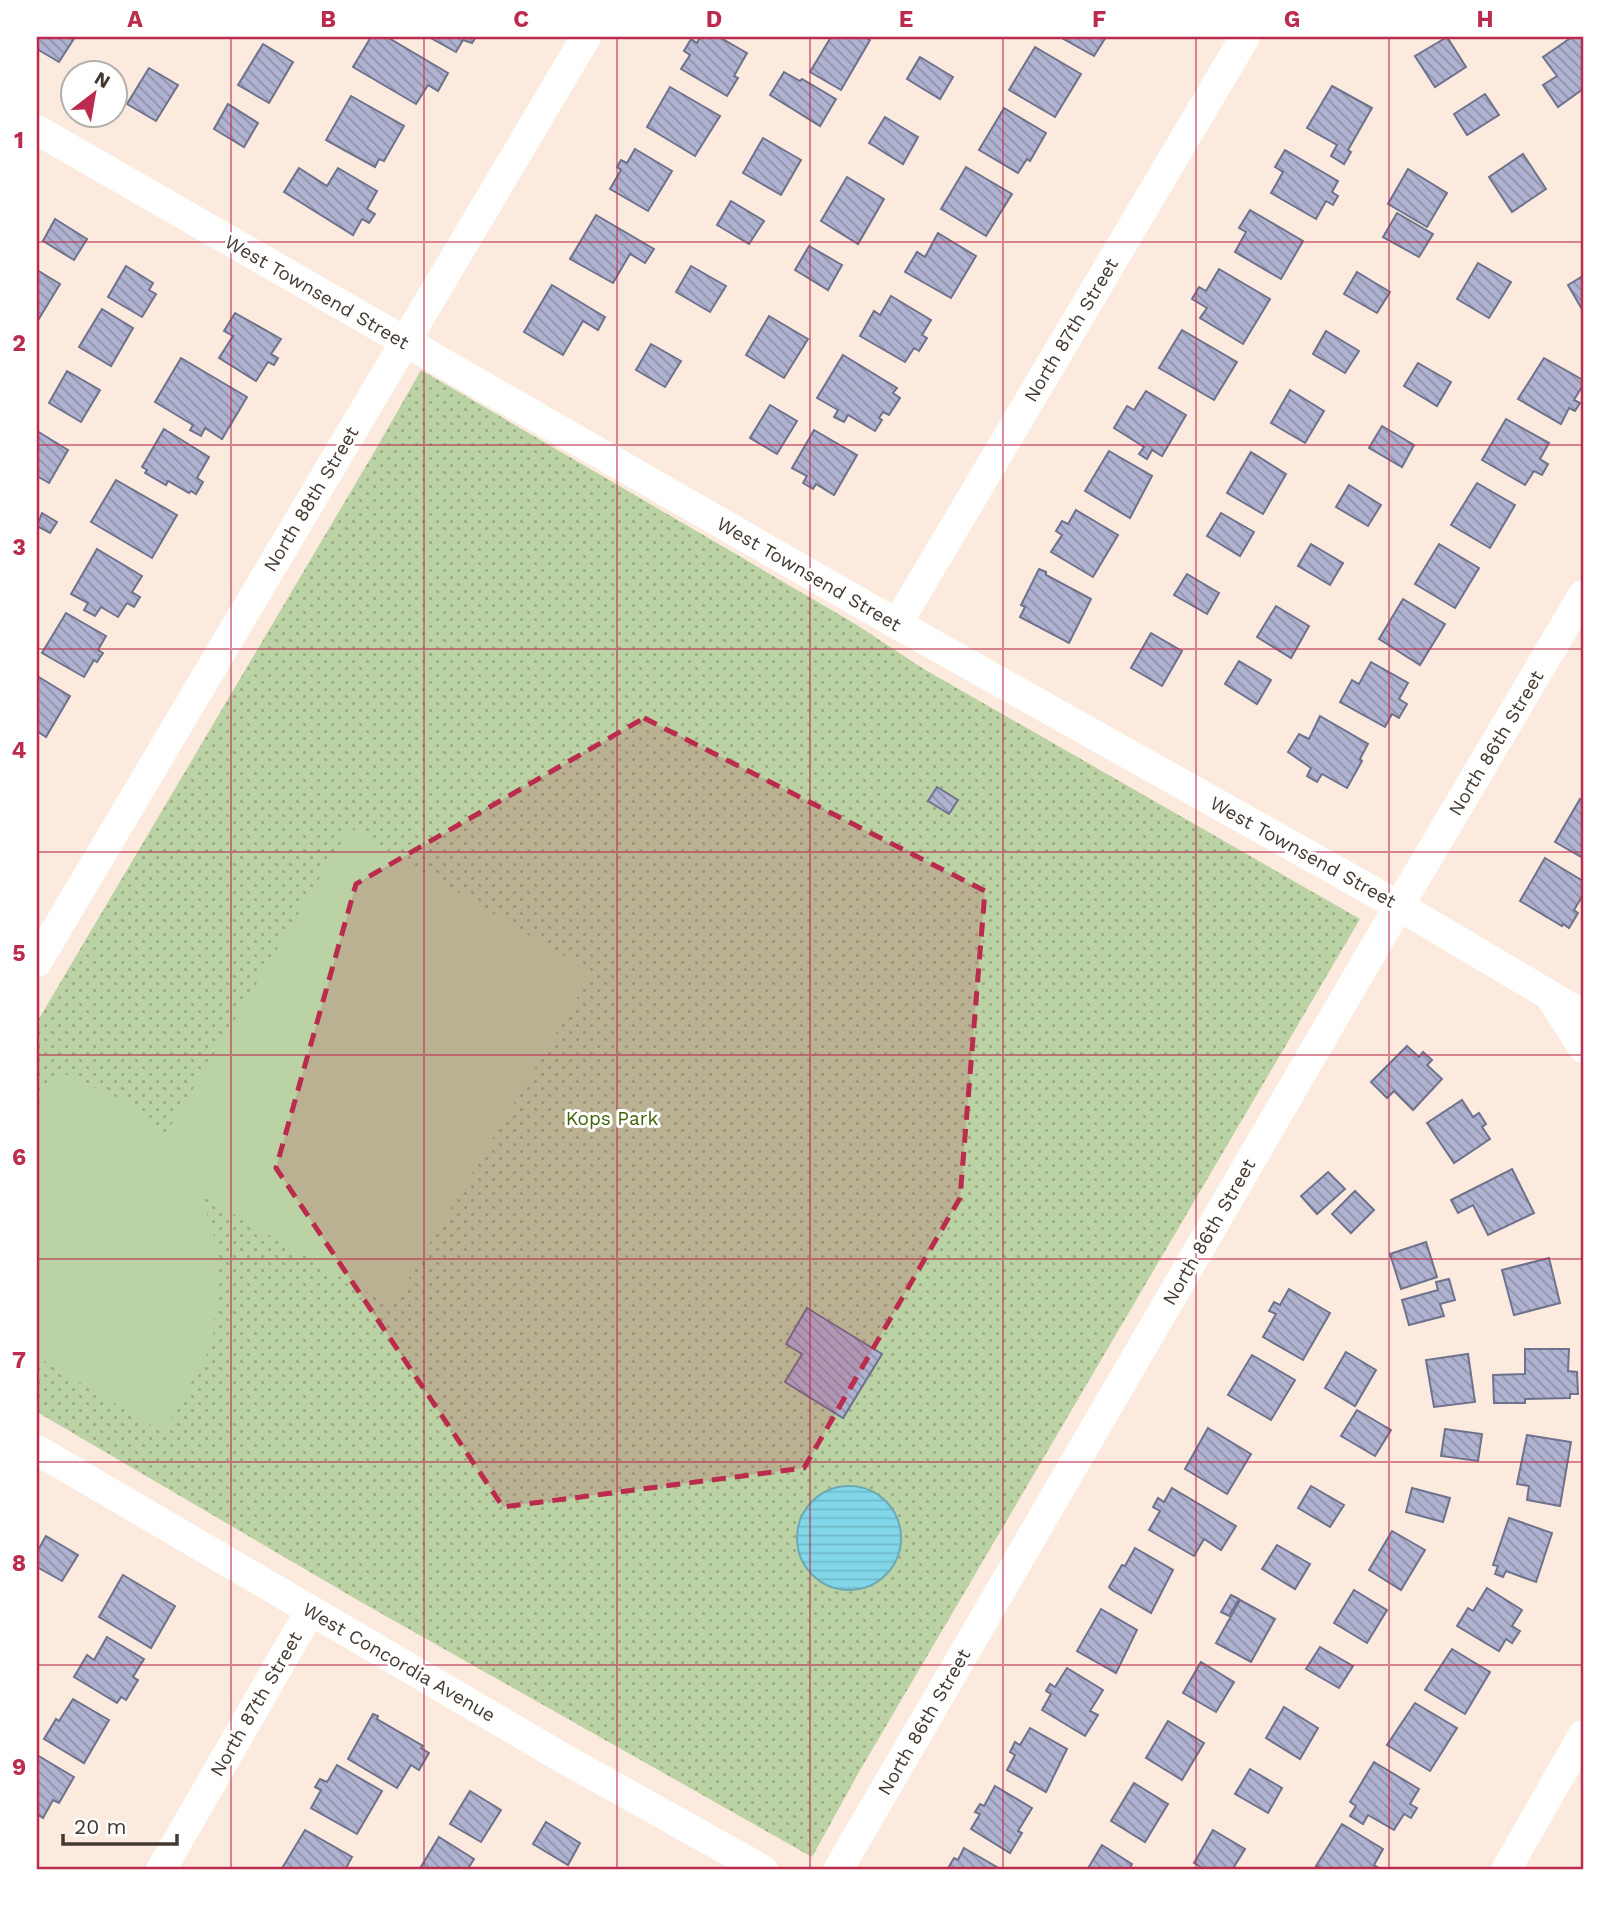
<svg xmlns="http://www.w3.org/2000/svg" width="1620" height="1907" font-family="'Work Sans',sans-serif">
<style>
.park{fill:url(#park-dots)}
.pitch{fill:#bbd2a4}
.water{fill:url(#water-rules);stroke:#6fa8b2;stroke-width:2}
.building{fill:url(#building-back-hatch);stroke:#6f728d;stroke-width:2}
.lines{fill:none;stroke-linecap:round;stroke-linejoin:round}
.minor{stroke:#fff;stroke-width:30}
.marked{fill:#bb2b4d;fill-opacity:0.2;stroke:#bb2b4d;stroke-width:5;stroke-dasharray:14 9;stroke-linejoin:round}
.grid{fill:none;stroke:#bb2b4d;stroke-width:2;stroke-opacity:0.55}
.labels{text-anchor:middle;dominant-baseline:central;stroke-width:6;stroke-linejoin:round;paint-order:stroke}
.street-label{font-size:19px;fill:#443930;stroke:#fff}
.park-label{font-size:19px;fill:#426309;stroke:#fff}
.neatline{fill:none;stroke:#bb2b4d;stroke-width:2.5}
.grid-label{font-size:23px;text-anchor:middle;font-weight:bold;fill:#bb2b4d}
</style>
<defs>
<pattern id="park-dots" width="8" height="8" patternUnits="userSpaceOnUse" patternTransform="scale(1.75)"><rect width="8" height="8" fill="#bbd2a4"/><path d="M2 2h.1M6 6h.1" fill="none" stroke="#9aab86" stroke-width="1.8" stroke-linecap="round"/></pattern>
<pattern id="water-rules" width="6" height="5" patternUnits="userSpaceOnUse" patternTransform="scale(1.75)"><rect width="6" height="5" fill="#81d7e9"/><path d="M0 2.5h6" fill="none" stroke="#71b9c8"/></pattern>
<pattern id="building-back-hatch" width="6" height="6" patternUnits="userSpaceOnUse" patternTransform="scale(1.75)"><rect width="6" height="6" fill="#afb2d0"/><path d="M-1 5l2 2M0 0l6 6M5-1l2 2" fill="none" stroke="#9092a9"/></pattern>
</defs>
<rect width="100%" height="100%" fill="#fbeadd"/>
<path class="park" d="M421 370 857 625 922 668 1360 919 859 1772 812 1857 361 1602 37 1412V1022L376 449Z"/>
<path class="pitch" d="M350 828 592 973 392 1307 201 1195 218 1249 213 1343 164 1433 37 1357V1107L58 1071 129 1103 164 1137Z"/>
<circle class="water" cx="849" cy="1538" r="52"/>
<g class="building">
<path d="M37 37H75L59 62 37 49Z"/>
<path d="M371 37H387L448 73 438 91 428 85 416 104 353 67Z"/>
<path d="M429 37H476L472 43 463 40 456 52Z"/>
<path d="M700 37H719L747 53 734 76 738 78 727 96 681 69 690 55 684 51 691 39 697 43Z"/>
<path d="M831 37H865L870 40 841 90 810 72Z"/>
<path d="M1060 37H1106L1094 56Z"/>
<path d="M1447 37 1466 67 1435 87 1415 56Z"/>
<path d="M1572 37H1583V89L1558 107 1543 85 1557 76 1543 57Z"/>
<path d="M263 44 293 62 269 103 238 85Z"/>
<path d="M1035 47 1081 74 1055 117 1009 90Z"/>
<path d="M920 57 953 77 940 99 907 79Z"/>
<path d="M149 68 178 85 156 121 127 104Z"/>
<path d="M784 72 800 81 802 79 836 99 820 126 770 95Z"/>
<path d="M1332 86 1372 108 1348 150 1351 152 1344 164 1331 156 1337 145 1307 128Z"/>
<path d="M670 87 720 116 695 156 647 127Z"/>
<path d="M1485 94 1499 115 1467 135 1454 114Z"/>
<path d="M351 96 404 126 384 161 379 159 375 167 326 140Z"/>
<path d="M228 104 258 123 244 147 214 129Z"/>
<path d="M1004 108 1046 133 1030 161 1027 159 1018 173 979 150Z"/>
<path d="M885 117 918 137 903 164 869 143Z"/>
<path d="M763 138 801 160 781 195 743 173Z"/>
<path d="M635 149 672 171 648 211 610 189 621 170 617 167 621 160 627 163Z"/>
<path d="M1285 150 1338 181 1332 192 1338 196 1333 205 1326 201 1316 219 1271 193 1283 172 1275 167Z"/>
<path d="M1523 154 1546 189 1512 212 1489 177Z"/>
<path d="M966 167 1012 194 986 236 941 209Z"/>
<path d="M299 168 327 186 338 168 377 191 367 209 375 214 369 223 362 219 353 235 284 192Z"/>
<path d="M1408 169 1447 193 1427 227 1388 204Z"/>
<path d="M847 177 884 199 858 244 821 221Z"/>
<path d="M731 201 764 221 749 244 717 225Z"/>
<path d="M1250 210 1303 241 1281 279 1235 252 1246 232 1239 228Z"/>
<path d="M1397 213 1433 234 1419 257 1383 237Z"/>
<path d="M596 215 654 249 645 263 630 254 613 283 570 259Z"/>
<path d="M55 219 87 239 74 260 43 241Z"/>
<path d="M938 233 976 256 951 298 905 272 917 252 925 257Z"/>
<path d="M809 246 842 265 828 290 795 270Z"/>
<path d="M1478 263 1511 282 1489 318 1457 299Z"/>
<path d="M126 266 153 283 149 290 156 294 142 317 108 297Z"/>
<path d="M691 266 726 286 710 312 676 292Z"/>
<path d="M1219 269 1270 299 1243 344 1200 318 1207 308 1192 299 1199 287 1206 291Z"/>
<path d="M37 270 60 284 37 322Z"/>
<path d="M1357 272 1390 292 1377 313 1344 294Z"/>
<path d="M1583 276V311L1568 285Z"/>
<path d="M552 285 605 317 598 330 583 321 563 355 524 332Z"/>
<path d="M891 296 931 320 922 335 927 338 919 351 914 348 905 362 860 336 874 311 880 315Z"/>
<path d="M102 309 133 328 111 366 79 347Z"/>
<path d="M235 313 281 339 271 354 278 358 274 365 268 362 256 381 219 358 233 336 224 331Z"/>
<path d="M769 316 808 339 784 378 746 355Z"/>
<path d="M1182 330 1237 362 1214 400 1159 368Z"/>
<path d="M1326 331 1359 351 1345 373 1313 354Z"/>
<path d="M651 344 681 361 665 387 636 370Z"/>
<path d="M843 355 897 388 893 393 900 398 889 415 883 412 879 418 882 420 875 431 848 415 844 422 834 417 838 410 817 398Z"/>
<path d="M181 358 247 397 222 439 205 428 201 436 190 430 193 425 155 402Z"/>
<path d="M1544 358 1583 380V385L1574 400 1580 403 1575 411 1569 408 1561 424 1518 399Z"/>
<path d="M1418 363 1451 382 1437 406 1404 386Z"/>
<path d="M67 371 100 390 81 422 49 403Z"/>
<path d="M1290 390 1324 411 1305 443 1271 423Z"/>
<path d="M1146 391 1186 415 1162 456 1152 450 1147 459 1139 454 1144 447 1114 428 1127 406 1134 410Z"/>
<path d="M770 405 797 421 777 454 750 438Z"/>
<path d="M1506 419 1549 443 1540 459 1548 464 1542 475 1534 471 1525 485 1482 460Z"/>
<path d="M1382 426 1414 445 1402 467 1369 448Z"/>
<path d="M164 429 209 457 197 478 203 482 196 494 191 491 189 493 168 481 166 485 145 473 147 470 142 467Z"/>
<path d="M814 430 857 455 834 495 816 484 813 489 803 483 807 476 792 468Z"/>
<path d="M37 431 68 450 49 483 37 476Z"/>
<path d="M1109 451 1152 476 1130 518 1085 491Z"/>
<path d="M1251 452 1286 474 1263 514 1227 493Z"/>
<path d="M116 480 177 515 152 558 91 522Z"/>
<path d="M1477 483 1515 505 1490 548 1451 525Z"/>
<path d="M1349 485 1381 505 1368 526 1336 507Z"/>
<path d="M1076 510 1118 535 1093 577 1051 552 1062 535 1056 531 1062 521 1068 524Z"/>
<path d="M42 513 57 522 50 533 37 526Z"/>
<path d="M1221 513 1254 532 1240 556 1207 536Z"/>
<path d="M1311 544 1343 563 1330 585 1298 566Z"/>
<path d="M1439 544 1479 568 1455 608 1415 584Z"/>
<path d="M97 549 142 576 132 592 140 597 134 607 127 603 118 617 101 607 95 616 84 610 88 603 71 594Z"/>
<path d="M1039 569 1046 572V575L1091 599 1069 643 1020 617 1025 607 1021 605Z"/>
<path d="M1187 574 1219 593 1207 614 1174 595Z"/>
<path d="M1403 599 1445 624 1420 665 1379 639Z"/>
<path d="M1276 606 1309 626 1291 658 1257 637Z"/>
<path d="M66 613 106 636 98 650 103 653 97 662 94 660 84 677 42 653Z"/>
<path d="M1151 633 1182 651 1162 686 1131 668Z"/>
<path d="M1239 661 1271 680 1257 704 1225 684Z"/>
<path d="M1371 662 1408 683 1399 699 1407 704 1399 718 1392 714 1385 727 1340 702 1352 680 1359 684Z"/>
<path d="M37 676 70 696 46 737 37 731Z"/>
<path d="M1320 716 1368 744 1360 759 1362 761 1347 788 1322 774 1317 782 1307 776 1311 768 1288 752 1299 734 1309 739Z"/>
<path d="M937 787 958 800 949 814 928 801Z"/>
<path d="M1580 799 1583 801V858L1555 842Z"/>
<path d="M1545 858 1583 881V895L1574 910 1578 913 1569 928 1563 924 1562 926 1520 901Z"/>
<path d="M1407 1046 1419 1057 1423 1052 1432 1060 1427 1065 1442 1079 1413 1110 1394 1091 1387 1098 1371 1082Z"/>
<path d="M1462 1100 1473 1117 1479 1113 1486 1124 1482 1127 1490 1139 1454 1163 1427 1123Z"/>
<path d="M1512 1169 1534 1213 1488 1235 1473 1205 1458 1213 1451 1200Z"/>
<path d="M1328 1172 1345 1189 1317 1214 1301 1196Z"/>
<path d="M1355 1191 1374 1210 1351 1233 1332 1214Z"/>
<path d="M1426 1242 1437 1277 1401 1289 1390 1254Z"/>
<path d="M1549 1258 1560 1303 1514 1315 1502 1270Z"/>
<path d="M1449 1279 1455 1300 1440 1304 1444 1316 1409 1325 1402 1300 1438 1290 1436 1282Z"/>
<path d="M1289 1289 1330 1313 1303 1360 1263 1337 1276 1314 1269 1311 1274 1302 1280 1305Z"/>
<path d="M807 1308 882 1354 843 1418 785 1382 802 1354 786 1344Z"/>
<path d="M1525 1349H1569L1568 1371 1577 1372 1578 1394H1570V1398L1525 1399V1403H1494L1493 1375 1525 1374Z"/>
<path d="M1346 1352 1376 1370 1355 1406 1325 1388Z"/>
<path d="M1468 1354 1475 1402 1434 1407 1426 1360Z"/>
<path d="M1252 1355 1295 1380 1271 1420 1228 1395Z"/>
<path d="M1357 1410 1391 1430 1375 1456 1341 1436Z"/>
<path d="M1208 1428 1251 1454 1227 1494 1185 1469Z"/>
<path d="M1445 1429 1482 1434 1478 1461 1441 1456Z"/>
<path d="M1527 1435 1571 1442 1560 1506 1527 1500 1529 1486 1517 1484Z"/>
<path d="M1311 1486 1344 1505 1330 1527 1298 1508Z"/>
<path d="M1172 1488 1236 1526 1221 1550 1204 1539 1194 1556 1149 1530 1160 1511 1153 1507 1158 1498 1164 1502Z"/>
<path d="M1412 1488 1450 1498 1443 1522 1406 1512Z"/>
<path d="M1509 1518 1552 1533 1536 1582 1506 1571 1503 1577 1495 1574 1498 1566 1493 1565Z"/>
<path d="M1392 1531 1425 1550 1401 1590 1369 1570Z"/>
<path d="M46 1536 78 1555 62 1581 37 1567V1552Z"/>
<path d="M1277 1545 1310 1564 1295 1589 1262 1569Z"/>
<path d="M1135 1548 1173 1570 1151 1613 1112 1590 1109 1587 1122 1565 1125 1566Z"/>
<path d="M123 1575 175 1606 151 1648 99 1617Z"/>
<path d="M1487 1588 1522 1610 1512 1626 1520 1631 1512 1643 1506 1639 1499 1651 1457 1626 1468 1608 1473 1611Z"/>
<path d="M1354 1590 1387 1610 1367 1643 1334 1623Z"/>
<path d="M1231 1595 1239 1599 1229 1616 1221 1612Z"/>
<path d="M1240 1600 1275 1619 1251 1662 1216 1643Z"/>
<path d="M1101 1609 1137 1630 1116 1673 1077 1651Z"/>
<path d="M107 1637 144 1659 133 1677 138 1680 126 1700 121 1697 117 1703 74 1677 87 1655 94 1660Z"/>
<path d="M1320 1647 1353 1666 1339 1688 1306 1669Z"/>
<path d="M1452 1649 1490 1672 1465 1714 1425 1690Z"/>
<path d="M1201 1662 1234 1682 1216 1712 1183 1693Z"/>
<path d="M1067 1668 1103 1690 1090 1711 1098 1715 1085 1736 1042 1710 1051 1694 1046 1691 1050 1684 1055 1687Z"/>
<path d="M73 1699 109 1720 84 1763 44 1739 56 1719 59 1721Z"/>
<path d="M1415 1703 1457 1728 1430 1771 1387 1745Z"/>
<path d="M1284 1707 1318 1728 1300 1759 1266 1738Z"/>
<path d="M373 1714 378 1716 377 1719 423 1746 421 1748 429 1753 419 1770 411 1765 397 1788 348 1759Z"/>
<path d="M1168 1721 1204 1743 1182 1780 1146 1758Z"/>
<path d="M1030 1728 1067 1749 1046 1792 1007 1770 1015 1755 1010 1752 1015 1742 1020 1745Z"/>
<path d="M37 1755 74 1777 59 1803 53 1800 43 1818 37 1814Z"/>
<path d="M1374 1762 1419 1789 1410 1804 1417 1808 1411 1818 1404 1814 1394 1830 1368 1815 1363 1824 1350 1816 1356 1806 1350 1802Z"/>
<path d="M337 1765 382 1791 357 1834 311 1808 321 1790 315 1787 320 1779 327 1782Z"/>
<path d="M1250 1769 1282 1788 1268 1813 1235 1794Z"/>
<path d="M1134 1783 1168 1804 1145 1842 1111 1821Z"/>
<path d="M995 1786 1032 1808 1018 1831 1022 1833 1010 1853 971 1829 980 1814 975 1812 980 1804 984 1806Z"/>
<path d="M470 1791 501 1810 481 1842 450 1824Z"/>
<path d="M546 1822 580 1843 568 1865 533 1844Z"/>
<path d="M1342 1824 1383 1849 1374 1865 1382 1870H1325L1316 1866Z"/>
<path d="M305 1830 352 1857 345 1870H281Z"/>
<path d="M1213 1830 1245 1849 1232 1870H1206L1194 1863Z"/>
<path d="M439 1837 474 1859 467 1870H419Z"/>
<path d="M1102 1845 1132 1864 1129 1870H1087Z"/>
<path d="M964 1848 1002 1870H947L954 1858 958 1860Z"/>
</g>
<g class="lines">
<g class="minor">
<path d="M37 130 897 624 1399 906 1583 1015"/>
<path d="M897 624 1245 37"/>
<path d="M37 962 586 37"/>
<path d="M1553 1001 1583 1048"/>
<path d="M37 1450 561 1757 763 1870"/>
<path d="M161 1870 310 1611"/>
<path d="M838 1870 1376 945 1583 595"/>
<path d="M1506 1870 1583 1735"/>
</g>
</g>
<path class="marked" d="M644 718 985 891 960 1198 804 1468 503 1507 276 1168 356 884Z"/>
<path class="grid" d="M231 37V1870M424 37V1870M617 37V1870M810 37V1870M1003 37V1870M1196 37V1870M1389 37V1870M37 242H1583M37 445H1583M37 649H1583M37 852H1583M37 1055H1583M37 1259H1583M37 1462H1583M37 1665H1583"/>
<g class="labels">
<g class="street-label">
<text transform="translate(317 292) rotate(30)">West Townsend Street</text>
<text transform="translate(1071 330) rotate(-59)">North 87th Street</text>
<text transform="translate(311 499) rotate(-59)">North 88th Street</text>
<text transform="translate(809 574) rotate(30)">West Townsend Street</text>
<text transform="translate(1496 743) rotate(-59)">North 86th Street</text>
<text transform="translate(1303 852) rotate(29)">West Townsend Street</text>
<text transform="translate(1209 1232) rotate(-60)">North 86th Street</text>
<text transform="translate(399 1662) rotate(30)">West Concordia Avenue</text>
<text transform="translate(256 1704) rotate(-60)">North 87th Street</text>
<text transform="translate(924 1722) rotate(-60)">North 86th Street</text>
</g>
<g class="park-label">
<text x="612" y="1118">Kops Park</text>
</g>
</g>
<rect width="1620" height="1907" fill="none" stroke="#ffffff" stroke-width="77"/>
<g transform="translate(94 94) rotate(31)"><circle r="33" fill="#ffffff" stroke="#b4b0ac" stroke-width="2"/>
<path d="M0-5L12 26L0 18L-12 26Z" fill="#bb2b4d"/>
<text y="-10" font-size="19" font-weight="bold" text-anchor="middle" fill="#443930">N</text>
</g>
<path d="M63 1834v10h114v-10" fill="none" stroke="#443930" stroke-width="3.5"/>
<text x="74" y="1834" font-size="21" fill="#443930" stroke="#ffffff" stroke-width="5" paint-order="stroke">20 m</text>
<rect x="38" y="38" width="1544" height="1830" class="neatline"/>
<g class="grid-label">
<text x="135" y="27">A</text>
<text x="328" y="27">B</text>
<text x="521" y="27">C</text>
<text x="714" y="27">D</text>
<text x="906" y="27">E</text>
<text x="1099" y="27">F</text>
<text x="1292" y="27">G</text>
<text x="1485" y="27">H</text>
<text x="19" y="148">1</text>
<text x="19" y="351">2</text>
<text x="19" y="555">3</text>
<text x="19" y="758">4</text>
<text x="19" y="961">5</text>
<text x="19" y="1165">6</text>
<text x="19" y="1368">7</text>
<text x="19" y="1571">8</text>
<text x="19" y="1775">9</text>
</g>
</svg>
